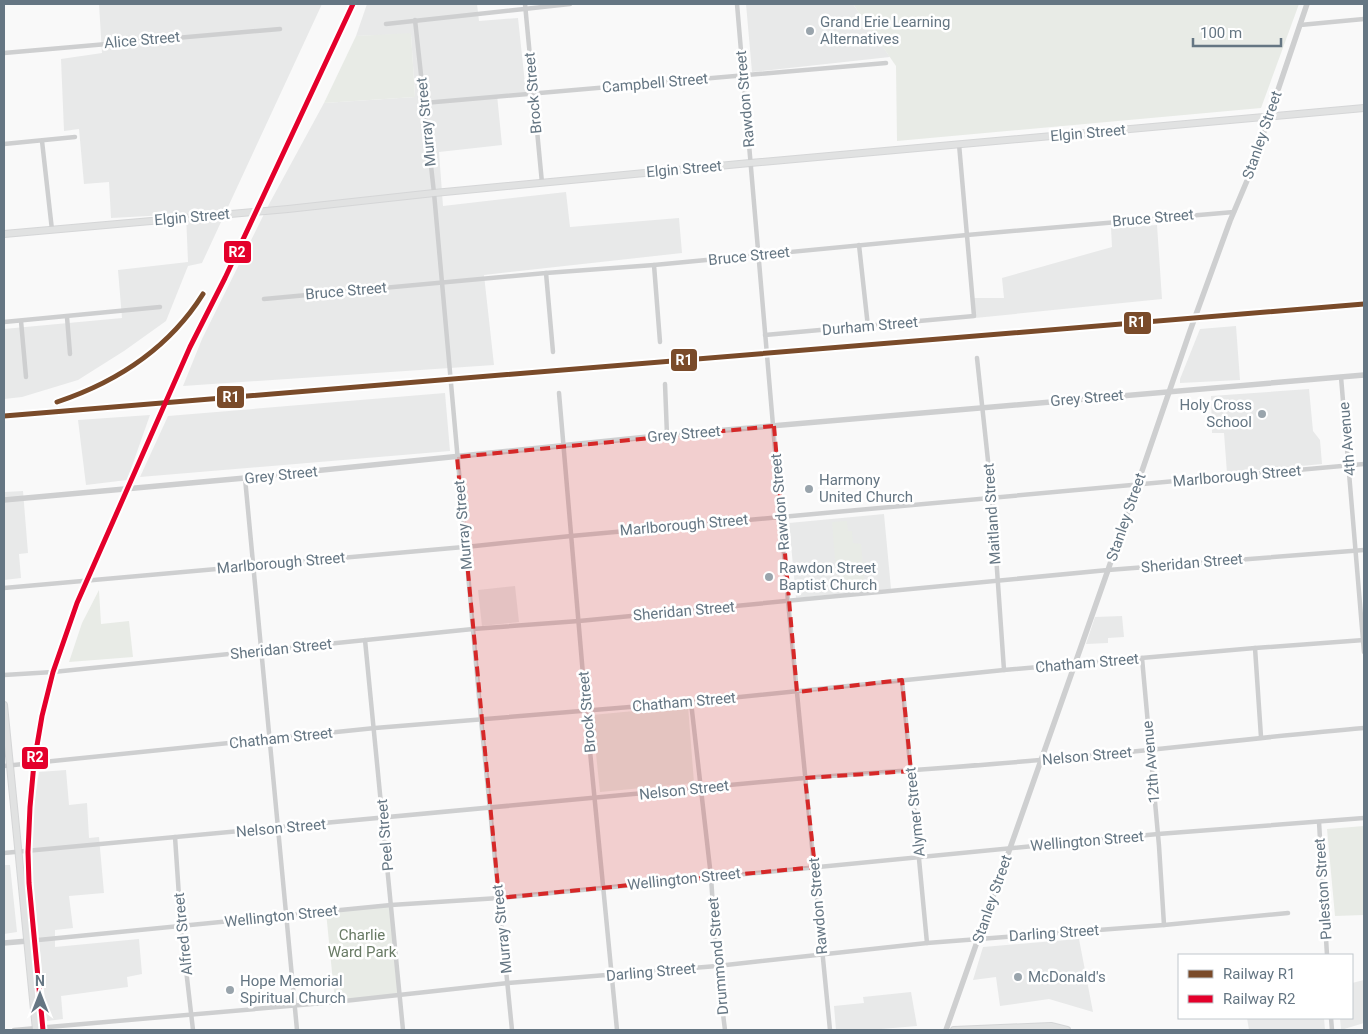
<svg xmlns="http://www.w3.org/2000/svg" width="1368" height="1034" font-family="Roboto,sans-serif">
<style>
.built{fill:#e8e9e9}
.green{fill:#e8ebe6}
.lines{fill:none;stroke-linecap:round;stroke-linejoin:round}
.secondary-casing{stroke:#d5d6d7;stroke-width:8}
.minor{stroke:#cecfd0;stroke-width:4.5}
.tertiary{stroke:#cecfd0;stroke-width:5.5}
.secondary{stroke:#e1e2e2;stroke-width:6}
.rail{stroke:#c3c5c6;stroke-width:2;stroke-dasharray:8 4;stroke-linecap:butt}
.rail-1-casing{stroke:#fff;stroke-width:9}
.rail-2-casing{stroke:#fff;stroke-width:9}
.rail-1{stroke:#7a4b2a;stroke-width:5}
.rail-2{stroke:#e4002b;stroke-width:5}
.marked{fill:#d62828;fill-opacity:0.2;stroke:#d62828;stroke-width:4;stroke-dasharray:10 6;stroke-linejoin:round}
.poi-dot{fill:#99a4ac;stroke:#fff;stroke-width:2}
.labels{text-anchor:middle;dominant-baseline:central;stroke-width:5;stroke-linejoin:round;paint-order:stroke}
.poi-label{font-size:15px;fill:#657683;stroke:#fff;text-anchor:start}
.street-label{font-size:15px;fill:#657683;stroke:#fff}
.park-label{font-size:15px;fill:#687a64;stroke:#fff}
.line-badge{stroke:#fff;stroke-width:2}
.badge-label{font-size:14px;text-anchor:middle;font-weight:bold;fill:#fff}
</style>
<rect width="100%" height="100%" fill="#f9f9f9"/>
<g class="built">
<path d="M99 4H322L202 263 188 266 166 321 124 351 78 380 22 397 4 399V329L122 318 118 270 188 262 186 214 111 218 109 182 84 184 79 129 64 131 61 59 102 53Z"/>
<path d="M367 4H477L479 21 518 18 526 93 497 95 502 145 439 152 443 206 566 192 570 227 679 218 682 253 484 275 494 365 183 386 202 339 268 206 324 103 415 97 411 34 356 36Z"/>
<path d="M746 4H853L890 57 752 72Z"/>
<path d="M1157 225 1162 299 975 318 973 298H1004L1002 278 1112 247 1111 228Z"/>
<path d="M1236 326 1240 380 1180 383V379L1200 329Z"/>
<path d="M1309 389 1313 431 1320 440 1322 464 1227 473 1224 433H1212L1211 396Z"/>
<path d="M445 393 450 451 140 477 168 416Z"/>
<path d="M150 415 127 480 86 485 78 420Z"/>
<path d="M4 484 5 492 23 491 28 553 19 554 21 578 4 580Z"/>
<path d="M884 514 891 589 796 598 789 523Z"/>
<path d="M515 586 519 622 482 626 478 590Z"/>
<path d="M1122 616 1124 637 1108 638V643L1086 644 1095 617Z"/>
<path d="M66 770 69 805 87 803 89 838 99 837 104 893 69 896 73 928 55 930V947L139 939 142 974 127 977 128 987 61 996 63 1019 47 1021 29 839 39 772Z"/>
<path d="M4 865H10L17 932 4 934Z"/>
<path d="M1079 939 1093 1012 1049 999 1000 1006 996 977 973 980 983 947Z"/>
<path d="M1364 980V1023L1341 1030 1340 1018H1352V983Z"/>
<path d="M911 992 917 1026 869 1030H836L834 1006 864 1003 863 997Z"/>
<path d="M1247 1018H1324L1325 1030H1249Z"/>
</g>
<g class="green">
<path d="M853 4H1299L1261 108 897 141 896 66Z"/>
<path d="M411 33 415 97 324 103 356 36Z"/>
<path d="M847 521 848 531H852L853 543 861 544 865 588 842 590 840 572 836 573 832 522Z"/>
<path d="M99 590 101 624 129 621 133 657 69 662 82 623Z"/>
<path d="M688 706 694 783 600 792 592 715Z"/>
<path d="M1364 826V915L1335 916 1327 829Z"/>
<path d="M391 905 399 995 335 1002 326 912Z"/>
</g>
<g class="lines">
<g class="secondary-casing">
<g id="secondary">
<path d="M4 234 288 209 434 193 750 163 1364 108"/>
<path d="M4 705 36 1030"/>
<path d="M954 1030 1051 1026 1067 1030"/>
</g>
</g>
<g class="minor">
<path d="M525 4 542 183"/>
<path d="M737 4 788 601 830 1030"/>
<path d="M415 20 434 193 481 719 512 1030"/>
<path d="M386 24 570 4"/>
<path d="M1300 25 1364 19"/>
<path d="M4 53 280 29"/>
<path d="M424 103 886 63"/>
<path d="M42 141 52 230"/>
<path d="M4 144 75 137"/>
<path d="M859 245 868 327"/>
<path d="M654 265 660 342"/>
<path d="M546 273 553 352"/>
<path d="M264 299 546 273 654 265 967 235 1234 212"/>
<path d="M67 317 70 354"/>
<path d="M21 321 26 377"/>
<path d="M4 322 160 307"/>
<path d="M765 335 974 316 959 144"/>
<path d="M977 358 992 498 1004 670"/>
<path d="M1341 377 1364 652"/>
<path d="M665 384 667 435"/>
<path d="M559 393 586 710 617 1030"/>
<path d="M245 478 297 1030"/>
<path d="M4 588 475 546 571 536 1364 464"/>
<path d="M365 640 403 1030"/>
<path d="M1255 648 1261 737"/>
<path d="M1142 658 1159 846 1164 925"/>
<path d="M4 675 53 672 473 629 579 621 1108 570 1364 550"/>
<path d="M902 680 927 943"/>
<path d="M691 702 711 877 717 966 725 1030"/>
<path d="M4 766 375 728 691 702 1004 670 1255 648 1364 640"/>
<path d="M1319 822 1327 955"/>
<path d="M175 837 181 926 193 1030"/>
<path d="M4 853 805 778C883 772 961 767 1040 760 1148 752 1256 737 1364 728"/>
<path d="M28 941 391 905 499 898 1158 834 1364 818"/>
<path d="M1331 1018 1332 1030"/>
<path d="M14 1030 335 1002 508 983 717 966 927 943 1164 925 1288 913"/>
</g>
<g class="tertiary">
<path d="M4 500 245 478 667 435 1364 375"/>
<path d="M4 943 28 941"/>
<path d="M946 1030 1108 570 1190 331 1230 221 1249 176 1307 4"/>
</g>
<use href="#secondary" class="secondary"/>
<g class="rail">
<path d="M4 416 1364 304"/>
<path d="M43 1030 29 883 28 852 30 807 34 763 42 716 53 672 77 603 190 347 225 278 353 4"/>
</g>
<g class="rail-1-casing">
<g id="rail-1">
<path d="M57 402C117 382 169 348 203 294"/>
<path d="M4 416 1364 304"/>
</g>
</g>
<g class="rail-2-casing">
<path id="rail-2" d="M43 1030 29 883 28 852 30 807 34 763 42 716 53 672 77 603 190 347 225 278 353 4"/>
</g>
<use href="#rail-1" class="rail-1"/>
<use href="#rail-2" class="rail-2"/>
</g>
<path class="marked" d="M774 426 797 692 902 680 911 771 805 778 815 867 499 898 457 457Z"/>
<g class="poi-dot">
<circle cx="810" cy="31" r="5"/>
<circle cx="1262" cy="414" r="5"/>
<circle cx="809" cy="489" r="5"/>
<circle cx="769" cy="577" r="5"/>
<circle cx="1018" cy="977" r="5"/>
<circle cx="230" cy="990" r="5"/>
</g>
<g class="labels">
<g class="poi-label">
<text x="820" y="22">Grand Erie Learning<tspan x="820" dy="17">Alternatives</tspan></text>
<text x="1252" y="405" text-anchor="end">Holy Cross<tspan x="1252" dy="17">School</tspan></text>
<text x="819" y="480">Harmony<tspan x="819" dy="17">United Church</tspan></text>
<text x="779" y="568">Rawdon Street<tspan x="779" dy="17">Baptist Church</tspan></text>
<text x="1028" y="977">McDonald's</text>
<text x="240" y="981">Hope Memorial<tspan x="240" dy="17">Spiritual Church</tspan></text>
</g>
<g class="street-label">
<text transform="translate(142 40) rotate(-5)">Alice Street</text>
<text transform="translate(655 83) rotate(-5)">Campbell Street</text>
<text transform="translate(533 93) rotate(-95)">Brock Street</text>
<text transform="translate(745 99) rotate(-95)">Rawdon Street</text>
<text transform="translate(426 122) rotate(-96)">Murray Street</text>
<text transform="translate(1088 133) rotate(-5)">Elgin Street</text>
<text transform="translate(1262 135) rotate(-71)">Stanley Street</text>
<text transform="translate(684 169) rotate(-5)">Elgin Street</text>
<text transform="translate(192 217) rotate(-5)">Elgin Street</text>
<text transform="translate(1153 218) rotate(-5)">Bruce Street</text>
<text transform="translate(749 256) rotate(-6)">Bruce Street</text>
<text transform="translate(346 291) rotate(-5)">Bruce Street</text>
<text transform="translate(870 326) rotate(-5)">Durham Street</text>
<text transform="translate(1087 398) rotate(-5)">Grey Street</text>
<text transform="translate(684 434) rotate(-5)">Grey Street</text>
<text transform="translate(1347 439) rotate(-95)">4th Avenue</text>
<text transform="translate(281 475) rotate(-6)">Grey Street</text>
<text transform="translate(1237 476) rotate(-5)">Marlborough Street</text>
<text transform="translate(780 502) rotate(-95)">Rawdon Street</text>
<text transform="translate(992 514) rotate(-94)">Maitland Street</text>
<text transform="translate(1126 517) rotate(-71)">Stanley Street</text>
<text transform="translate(463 525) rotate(-95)">Murray Street</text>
<text transform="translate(684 525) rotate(-5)">Marlborough Street</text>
<text transform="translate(281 563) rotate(-5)">Marlborough Street</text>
<text transform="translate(1192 563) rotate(-5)">Sheridan Street</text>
<text transform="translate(684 611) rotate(-5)">Sheridan Street</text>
<text transform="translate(281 649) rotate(-6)">Sheridan Street</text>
<text transform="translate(1087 663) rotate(-5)">Chatham Street</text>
<text transform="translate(684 702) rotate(-5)">Chatham Street</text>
<text transform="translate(587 712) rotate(-95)">Brock Street</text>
<text transform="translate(281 738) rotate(-6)">Chatham Street</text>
<text transform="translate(1087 756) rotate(-5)">Nelson Street</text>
<text transform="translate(1151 762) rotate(-95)">12th Avenue</text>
<text transform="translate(684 790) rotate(-6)">Nelson Street</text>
<text transform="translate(915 812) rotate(-96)">Alymer Street</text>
<text transform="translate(281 828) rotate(-5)">Nelson Street</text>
<text transform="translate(385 835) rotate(-95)">Peel Street</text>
<text transform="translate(1087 841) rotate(-5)">Wellington Street</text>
<text transform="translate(684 879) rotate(-6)">Wellington Street</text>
<text transform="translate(1323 889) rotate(-94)">Puleston Street</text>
<text transform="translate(992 899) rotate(-71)">Stanley Street</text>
<text transform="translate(818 906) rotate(-95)">Rawdon Street</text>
<text transform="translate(281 916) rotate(-6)">Wellington Street</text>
<text transform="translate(502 929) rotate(-96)">Murray Street</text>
<text transform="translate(1054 933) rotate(-4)">Darling Street</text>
<text transform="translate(183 934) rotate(-96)">Alfred Street</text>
<text transform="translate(718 956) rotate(-95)">Drummond Street</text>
<text transform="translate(651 972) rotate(-5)">Darling Street</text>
</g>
<g class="park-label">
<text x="362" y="935">Charlie<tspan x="362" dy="17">Ward Park</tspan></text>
</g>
</g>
<g class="line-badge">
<rect x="223" y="240" width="29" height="24" rx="5" fill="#e4002b"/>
<rect x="1123" y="311" width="29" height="24" rx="5" fill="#7a4b2a"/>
<rect x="670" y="348" width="28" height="24" rx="5" fill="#7a4b2a"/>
<rect x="216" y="385" width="29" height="24" rx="5" fill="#7a4b2a"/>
<rect x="21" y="746" width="28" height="24" rx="5" fill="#e4002b"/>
</g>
<g class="badge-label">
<text x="237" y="257">R2</text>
<text x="1137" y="327">R1</text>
<text x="684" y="365">R1</text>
<text x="231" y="402">R1</text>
<text x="35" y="762">R2</text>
</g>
<rect width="1368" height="1034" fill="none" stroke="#657683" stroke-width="10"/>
<rect x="1178" y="954" width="175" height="65" fill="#ffffff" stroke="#c1c8cd"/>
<rect x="1188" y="970" width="25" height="8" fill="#7a4b2a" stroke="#c1c8cd"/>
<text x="1223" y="979" font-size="15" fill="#657683">Railway R1</text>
<rect x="1188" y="995" width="25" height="8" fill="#e4002b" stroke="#c1c8cd"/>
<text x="1223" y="1004" font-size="15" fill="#657683">Railway R2</text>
<g transform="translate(40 994)" stroke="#ffffff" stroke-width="4" paint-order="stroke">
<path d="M0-4L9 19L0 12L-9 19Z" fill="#657683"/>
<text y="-8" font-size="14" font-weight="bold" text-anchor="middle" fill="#657683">N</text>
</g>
<path d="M1193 38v8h88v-8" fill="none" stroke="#657683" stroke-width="2.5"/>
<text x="1200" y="38" font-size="15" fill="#657683" stroke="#ffffff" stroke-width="4" paint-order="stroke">100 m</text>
</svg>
